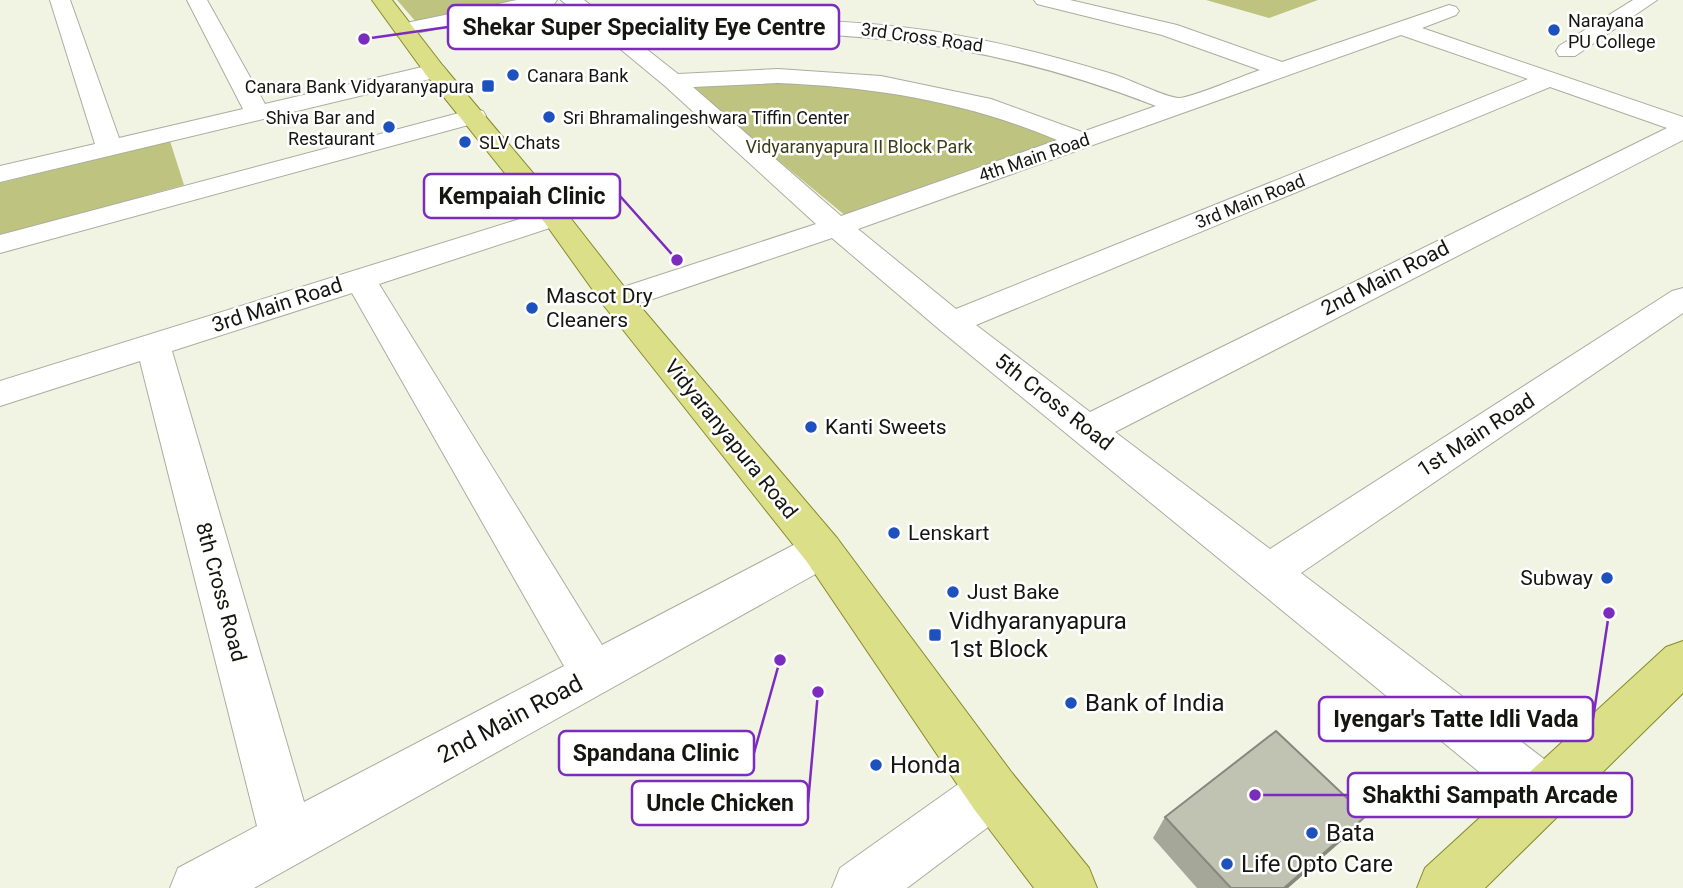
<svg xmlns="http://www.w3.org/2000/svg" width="1683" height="888" font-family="Roboto,sans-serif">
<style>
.green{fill:#bec47f}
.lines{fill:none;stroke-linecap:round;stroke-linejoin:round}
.minor-casing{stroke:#abad9e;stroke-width:2}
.major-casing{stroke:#868b2b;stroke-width:2}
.minor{fill:#fff;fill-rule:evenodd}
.major{fill:#dbdf88;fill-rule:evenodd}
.wall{fill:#a5a799}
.shaded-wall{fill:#86887d}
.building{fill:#c0c2b2;stroke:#86887d;stroke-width:2}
.poi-dot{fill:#1d51be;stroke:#fff;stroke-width:2.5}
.labels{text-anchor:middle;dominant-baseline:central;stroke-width:5;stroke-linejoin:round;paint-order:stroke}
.far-poi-label{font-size:18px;fill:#161611;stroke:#fff;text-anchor:start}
.far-street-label{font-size:18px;fill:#161611;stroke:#fff}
.far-park-label{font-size:18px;fill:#3b3e16;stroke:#fff}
.street-label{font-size:21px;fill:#161611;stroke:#fff}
.poi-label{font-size:21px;fill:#161611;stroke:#fff;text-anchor:start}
.near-poi-label{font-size:24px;fill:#161611;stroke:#fff;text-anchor:start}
.near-street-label{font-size:24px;fill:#161611;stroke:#fff}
.leader{fill:none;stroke:#7b2cbf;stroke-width:2.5}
.callout-dot{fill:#7b2cbf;stroke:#fff;stroke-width:2.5}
.callout{fill:#fff;stroke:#7b2cbf;stroke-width:2.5}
.callout-label{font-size:23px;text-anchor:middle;font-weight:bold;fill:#161611}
</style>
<rect width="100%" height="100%" fill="#f1f3e3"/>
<g class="green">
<path d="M397 0H532L417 23Z"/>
<path d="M1206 0H1318L1269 18Z"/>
<path d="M744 79 918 91 1065 140 847 217 686 84Z"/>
<path d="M170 141 184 185 0 236V183Z"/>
</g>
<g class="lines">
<g class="minor-casing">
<g id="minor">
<path d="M50 0H70L119 138 243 109 187 0H207L265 104 435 64 443 66 447 71 443 76 0 182V166L95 144Z"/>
<path d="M517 0H557L554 4 547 6 406 35 398 34 395 29 398 24 406 23Z"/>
<path d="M561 0H584L620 28C714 20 808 16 901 27 972 35 1041 52 1109 73 1125 77 1166 98 1179 98 1192 98 1244 75 1260 70L1162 35 1037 4 1034 0H1070L1177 25 1282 62 1449 5 1456 7 1459 11 1456 15 1422 28 1683 117V140L1115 432 1270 549 1672 291 1683 288V313L1301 573 1565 775 1572 793 1565 811 1546 819 1527 811 940 330 832 238 629 307 617 310 605 307 601 300 605 293 816 224 665 86ZM759 32C905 35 1019 53 1156 106L1082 132 991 99 881 76 778 69 678 74 635 40ZM1401 35 1528 79 956 309 858 229ZM778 83C876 87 967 102 1057 140L841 216 693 87ZM1550 87 1667 128 1090 412 976 325Z"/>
<path d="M1633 0H1657L1575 56H1559L1556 51 1559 46Z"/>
<path d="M474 109 483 111 486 116 483 121 0 253V235Z"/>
<path d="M555 208 565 211 570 217 565 223 379 284 602 645 807 538 822 533 837 538 843 550 837 562 254 888H170L178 868 257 826 140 361 0 406V381ZM352 293 564 666 304 802 172 351Z"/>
<path d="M993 765 1012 773 1019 791 1012 809 907 888H832L840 868 974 773Z"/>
</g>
</g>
<g class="major-casing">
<g id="major">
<path d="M372 0H392L443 66 565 211 629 293 837 538 1012 773 1089 868 1097 888H1034L974 809 807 562 605 307 545 223 427 76Z"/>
<path d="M1683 641V693L1485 888H1417L1425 868 1666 647Z"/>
</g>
</g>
<use href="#minor" class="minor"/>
<use href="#major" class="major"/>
</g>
<path class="wall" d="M1165 817 1346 837 1288 888H1197L1153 838Z"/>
<path class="shaded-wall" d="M1366 816 1346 837 1288 888H1284Z"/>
<path class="building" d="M1276 731 1366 816 1284 888H1231L1165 817Z"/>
<g class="poi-dot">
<circle cx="1554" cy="30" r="7"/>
<circle cx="513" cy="75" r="7"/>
<rect x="481" y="79" width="14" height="14" rx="3.5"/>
<circle cx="549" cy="117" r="7"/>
<circle cx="389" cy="127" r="7"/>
<circle cx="465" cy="142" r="7"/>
<circle cx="532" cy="308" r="7"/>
<circle cx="811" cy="427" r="7"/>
<circle cx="894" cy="533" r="7"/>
<circle cx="1607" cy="578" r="7"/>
<circle cx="953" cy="592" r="7"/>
<rect x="928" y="628" width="14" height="14" rx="3.5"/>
<circle cx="1071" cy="703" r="7"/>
<circle cx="876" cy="765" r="7"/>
<circle cx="1312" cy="833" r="7"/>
<circle cx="1227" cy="864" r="7"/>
</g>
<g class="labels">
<g class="far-poi-label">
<text x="1568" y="20">Narayana<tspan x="1568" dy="21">PU College</tspan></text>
<text x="527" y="75">Canara Bank</text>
<text x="474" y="86" text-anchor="end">Canara Bank Vidyaranyapura</text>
<text x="375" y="117" text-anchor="end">Shiva Bar and<tspan x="375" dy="21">Restaurant</tspan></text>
<text x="563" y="117">Sri Bhramalingeshwara Tiffin Center</text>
<text x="479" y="142">SLV Chats</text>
</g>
<g class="far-street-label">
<text transform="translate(922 37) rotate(8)">3rd Cross Road</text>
<text transform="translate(1034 157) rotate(-19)">4th Main Road</text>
<text transform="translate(1250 201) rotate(-22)">3rd Main Road</text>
</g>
<g class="far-park-label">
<text x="859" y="146">Vidyaranyapura II Block Park</text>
</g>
<g class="street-label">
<text transform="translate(1385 278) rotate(-27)">2nd Main Road</text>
<text transform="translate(277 305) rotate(-18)">3rd Main Road</text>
<text transform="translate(1054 402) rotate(38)">5th Cross Road</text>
<text transform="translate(1476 435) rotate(-33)">1st Main Road</text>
<text transform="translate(731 439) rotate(51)">Vidyaranyapura Road</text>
<text transform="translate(221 592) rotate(75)">8th Cross Road</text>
</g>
<g class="poi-label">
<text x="546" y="296">Mascot Dry<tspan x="546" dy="24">Cleaners</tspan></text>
<text x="825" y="427">Kanti Sweets</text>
<text x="908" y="533">Lenskart</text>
<text x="1593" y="578" text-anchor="end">Subway</text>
<text x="967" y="592">Just Bake</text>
</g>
<g class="near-poi-label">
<text x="949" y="621">Vidhyaranyapura<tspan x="949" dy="28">1st Block</tspan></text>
<text x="1085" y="703">Bank of India</text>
<text x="890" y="765">Honda</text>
<text x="1326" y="833">Bata</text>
<text x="1241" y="864">Life Opto Care</text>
</g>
<g class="near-street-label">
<text transform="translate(510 719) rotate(-28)">2nd Main Road</text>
</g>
</g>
<path class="leader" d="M364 39L448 27M677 260L620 196M1609 613L1593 719M780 660L754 753M1255 795L1348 795M818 692L808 803"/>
<g class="callout-dot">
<circle cx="364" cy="39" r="7"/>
<circle cx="677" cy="260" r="7"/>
<circle cx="1609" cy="613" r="7"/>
<circle cx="780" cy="660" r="7"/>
<circle cx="1255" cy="795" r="7"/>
<circle cx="818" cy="692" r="7"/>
</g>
<g class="callout">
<rect x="448" y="5" width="391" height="44" rx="7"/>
<rect x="424" y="174" width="196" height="44" rx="7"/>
<rect x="1319" y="697" width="274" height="44" rx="7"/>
<rect x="559" y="731" width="195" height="44" rx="7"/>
<rect x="1348" y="773" width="284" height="44" rx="7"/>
<rect x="632" y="781" width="176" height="44" rx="7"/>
</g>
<g class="callout-label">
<text x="644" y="35">Shekar Super Speciality Eye Centre</text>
<text x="522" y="204">Kempaiah Clinic</text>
<text x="1456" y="727">Iyengar's Tatte Idli Vada</text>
<text x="656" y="761">Spandana Clinic</text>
<text x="1490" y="803">Shakthi Sampath Arcade</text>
<text x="720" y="811">Uncle Chicken</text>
</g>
</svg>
